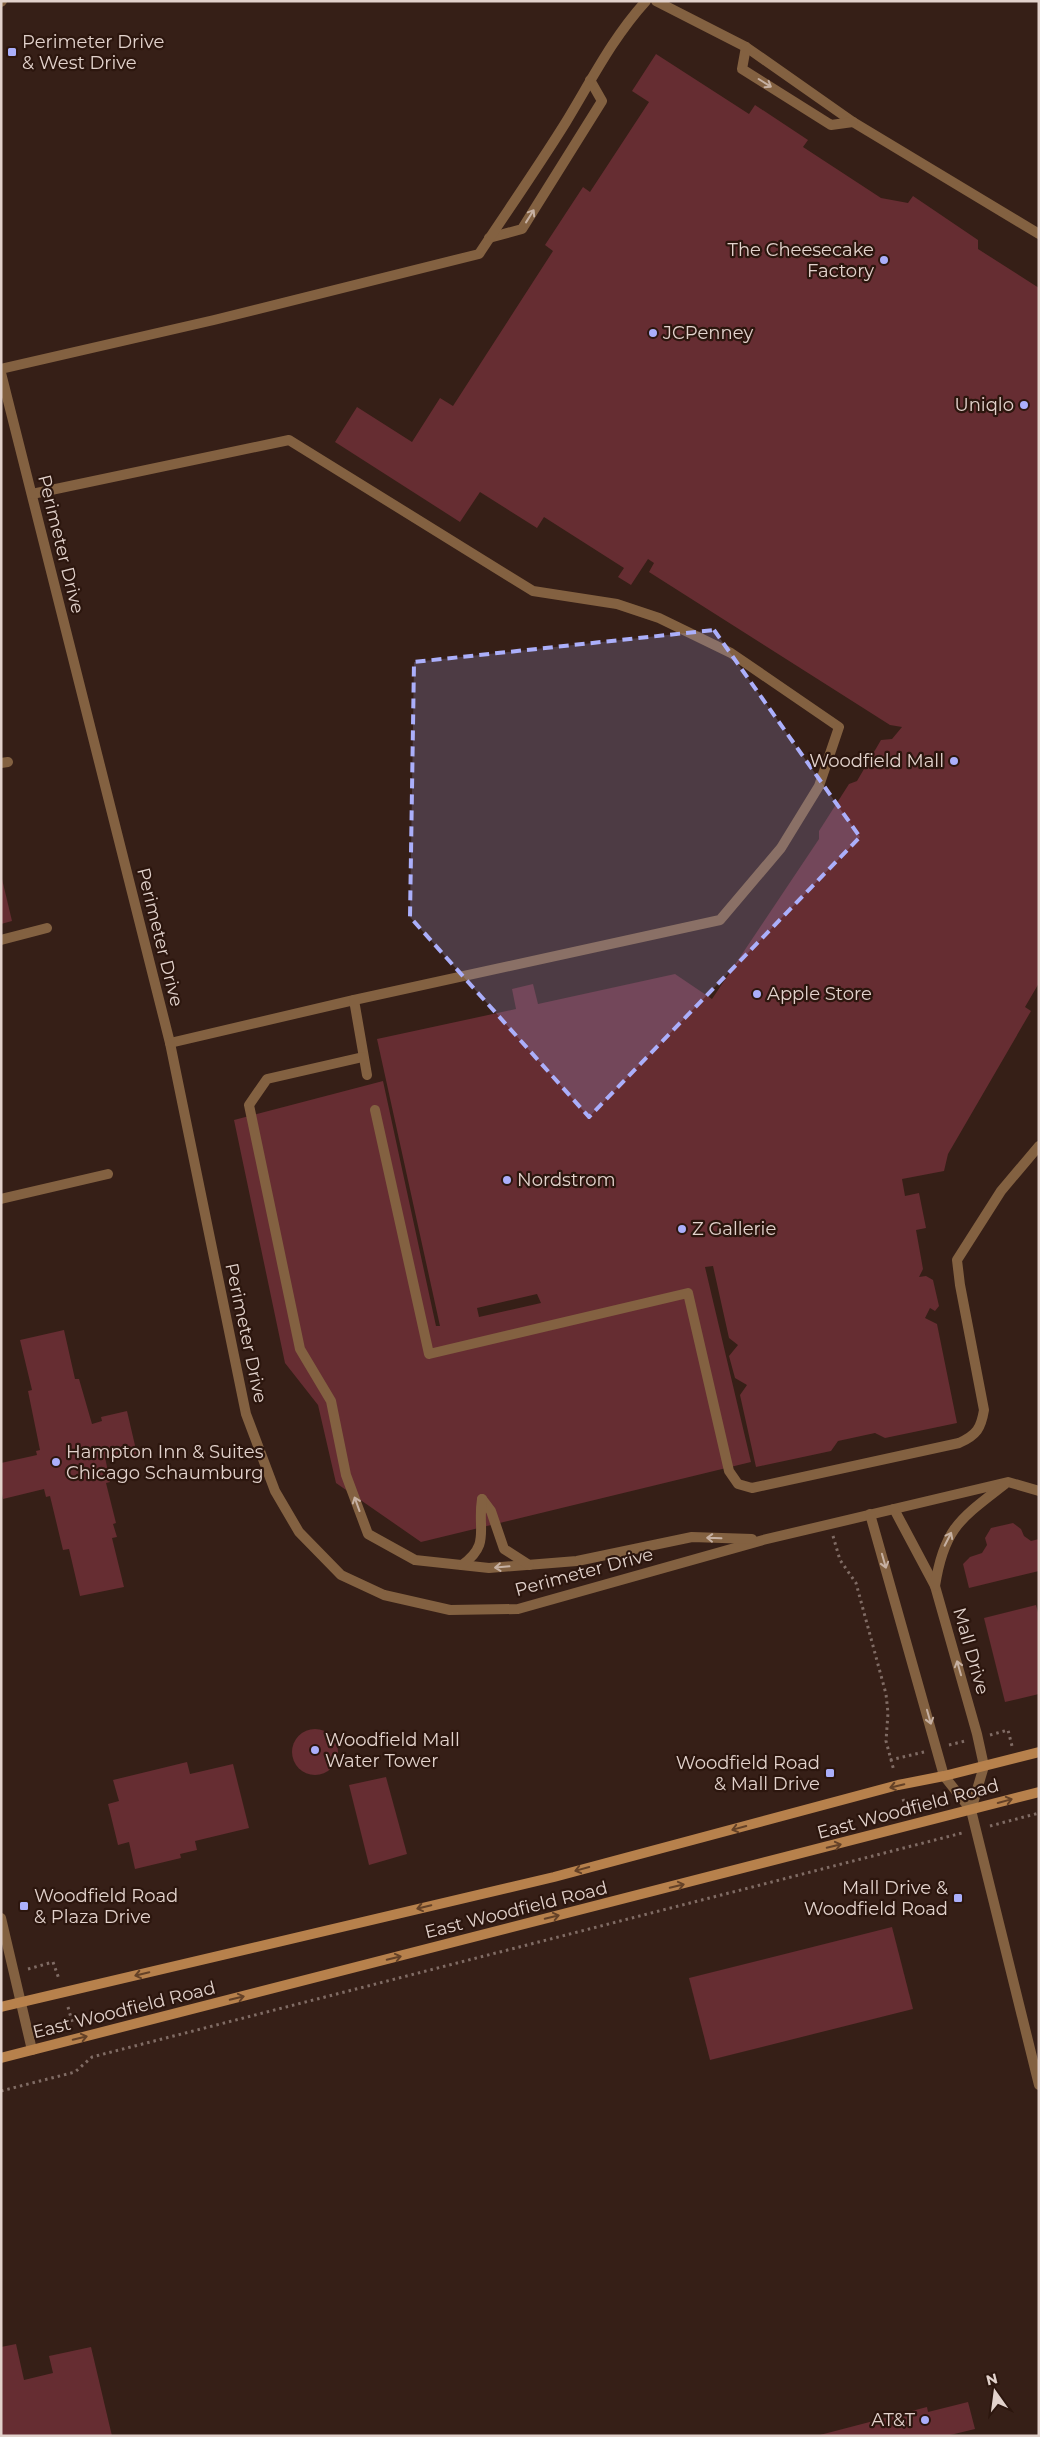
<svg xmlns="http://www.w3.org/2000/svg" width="1040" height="2437" font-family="Montserrat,sans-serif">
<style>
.building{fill:#662d32;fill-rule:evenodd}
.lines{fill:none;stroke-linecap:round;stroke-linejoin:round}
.path{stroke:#806c65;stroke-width:3;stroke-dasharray:2.5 4;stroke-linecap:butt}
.lane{stroke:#836141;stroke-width:10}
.street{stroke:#836141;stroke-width:10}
.secondary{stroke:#b7814c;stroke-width:10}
.oneway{stroke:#c6b0a2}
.oneway2{stroke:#644127}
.marked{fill:#abaffb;fill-opacity:0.2;stroke:#abaffb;stroke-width:4;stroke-dasharray:10 6;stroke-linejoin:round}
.poi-dot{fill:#abaffb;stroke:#2c160e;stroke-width:2}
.labels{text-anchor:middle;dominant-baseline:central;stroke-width:4.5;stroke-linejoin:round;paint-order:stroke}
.poi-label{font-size:18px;fill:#e2d2cc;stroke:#2c160e;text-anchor:start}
.street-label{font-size:18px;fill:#e2d2cc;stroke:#2c160e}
</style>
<rect width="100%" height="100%" fill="#361f17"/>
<g class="building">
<path d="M656 54 749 114 755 105 808 140 803 147 881 198 908 203 913 196 978 240V249L1039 288V983L1025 1007 1031 1011 948 1154 944 1171 902 1179 905 1196 919 1193 926 1228 916 1230 923 1269 919 1277 926 1276 933 1280 939 1306 935 1311 930 1308 925 1318 937 1324 957 1423 885 1438 875 1433 838 1441 831 1451 756 1467 740 1395 747 1385 735 1378 729 1356 738 1345 729 1338 713 1266 705 1267 751 1462 421 1542 336 1483 318 1405 285 1363 234 1120 383 1081 436 1326H440L377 1039 516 1009 512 989 533 984 538 1004 675 974 712 999 819 839V831L849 784 857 781 881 740 892 739 902 727 890 725 649 572 654 563 648 559 631 585 618 577 624 568 544 517 537 528 480 492 460 522 335 442 357 407 412 442 440 398 453 406 553 251 545 245 583 187 590 192 649 102 632 91ZM537 1294 541 1303 479 1317 477 1308Z"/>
<path d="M2 879 12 921 1 924V880Z"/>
<path d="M64 1330 75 1379H79L92 1424 102 1421 101 1417 127 1411 137 1454 111 1461 110 1455 105 1457 110 1482 106 1483 116 1523 113 1524 117 1537 112 1538 124 1587 80 1596 69 1549 63 1550 50 1496 46 1497 44 1489 3 1499 1 1489V1463L37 1455 36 1451 40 1450 28 1391 32 1390 20 1340Z"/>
<path d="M1013 1523 1021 1529 1024 1536 1031 1541 1039 1539V1571L969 1588 963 1564 970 1557 982 1553 987 1545 985 1538 991 1528Z"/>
<path d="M1036 1605 1039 1616V1694L1005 1702 984 1618Z"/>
<circle cx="315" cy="1752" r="23"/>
<path d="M187 1762 190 1774 233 1764 249 1828 195 1841 197 1850 180 1854 181 1858 135 1869 129 1842 118 1845 108 1804 119 1801 113 1780Z"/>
<path d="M386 1777 407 1854 369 1865 349 1785Z"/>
<path d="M892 1927 913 2009 710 2060 689 1978Z"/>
<path d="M16 2344 24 2380 53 2373 49 2356 91 2347 112 2436H1V2347Z"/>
<path d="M968 2402 975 2429 946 2436H816L927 2407 928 2412Z"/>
</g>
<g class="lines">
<g class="path">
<path d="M833 1536 840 1560 856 1583 886 1694 888 1713 886 1741 894 1771"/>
<path d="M990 1735 1008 1730 1012 1746"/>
<path d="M949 1745 965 1741"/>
<path d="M890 1760 924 1752"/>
<path d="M903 1799 907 1812"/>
<path d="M990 1826 1039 1813"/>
<path d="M28 1969 53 1962 59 1979"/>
<path d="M68 2007 73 2025"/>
<path d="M1 2091 75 2072 92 2057 962 1833"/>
</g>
<g class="lane">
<path d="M656 1 746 47 853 122 1039 234"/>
<path d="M1 2 2 1"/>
<path d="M746 47 742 69 831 125 853 122"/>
<path d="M489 238 522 229 602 101 590 80"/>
<path d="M1 369 214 320 479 254C508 210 538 167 566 122 591 81 613 37 646 1"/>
<path d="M1 373 170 1043 246 1414 275 1491 299 1532 341 1575 384 1595 450 1610 518 1609 763 1540 1008 1482 1039 1491"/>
<path d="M32 494 289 440 533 591 617 604 659 618 731 653 839 727 819 786 781 848 720 920 354 1000 170 1043"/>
<path d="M1 763 8 762"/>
<path d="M1 940 47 928"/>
<path d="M354 1000 367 1075"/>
<path d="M363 1057 267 1079 249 1105 300 1349 331 1401 346 1475 368 1534 415 1560 489 1568 577 1561 692 1537 752 1539"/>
<path d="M375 1110 429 1354 688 1293 729 1471 738 1484 752 1488 959 1443C977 1435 981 1428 984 1410L960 1285 957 1260 1001 1191 1039 1146"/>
<path d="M1 1199 108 1174"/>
<path d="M482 1499 491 1511 504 1549 529 1565"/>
<path d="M894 1509 935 1586 977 1734 984 1766 971 1810"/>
<path d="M870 1514 944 1776 971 1810"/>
<path d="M462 1565C491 1544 477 1530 482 1499"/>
<path d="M935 1586C944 1528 960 1519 1005 1484"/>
</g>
<g class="street">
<path d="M971 1810 1039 2085"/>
<path d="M1 1918 32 2050"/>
</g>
<g class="secondary">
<path d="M1 2007 554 1877 898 1785 944 1776 1039 1752"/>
<path d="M1 2058 1039 1792"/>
</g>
</g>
<defs><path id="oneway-shaft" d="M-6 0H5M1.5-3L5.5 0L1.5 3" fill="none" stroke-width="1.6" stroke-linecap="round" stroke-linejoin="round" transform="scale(1.25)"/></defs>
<g class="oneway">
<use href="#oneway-shaft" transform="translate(765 83) rotate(32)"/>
<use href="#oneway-shaft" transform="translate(530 216) rotate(-58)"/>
<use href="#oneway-shaft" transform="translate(357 1504) rotate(-110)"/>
<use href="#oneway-shaft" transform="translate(714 1538) rotate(-178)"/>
<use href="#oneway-shaft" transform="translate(948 1539) rotate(-63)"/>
<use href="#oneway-shaft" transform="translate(884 1561) rotate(74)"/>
<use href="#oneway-shaft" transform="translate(502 1567) rotate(175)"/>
<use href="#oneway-shaft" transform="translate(959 1668) rotate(-106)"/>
<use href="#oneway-shaft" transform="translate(929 1717) rotate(74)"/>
</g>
<g class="oneway2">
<use href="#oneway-shaft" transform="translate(897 1786) rotate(167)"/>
<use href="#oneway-shaft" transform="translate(1005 1801) rotate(-15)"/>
<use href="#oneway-shaft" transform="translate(739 1828) rotate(165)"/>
<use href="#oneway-shaft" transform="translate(834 1846) rotate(-14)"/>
<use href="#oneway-shaft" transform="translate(582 1869) rotate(165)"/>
<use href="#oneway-shaft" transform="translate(677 1886) rotate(-14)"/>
<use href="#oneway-shaft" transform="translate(424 1907) rotate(167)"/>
<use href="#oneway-shaft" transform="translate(552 1917) rotate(-14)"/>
<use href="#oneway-shaft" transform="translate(394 1958) rotate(-14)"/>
<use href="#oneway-shaft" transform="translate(142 1974) rotate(167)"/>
<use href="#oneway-shaft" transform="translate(237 1998) rotate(-14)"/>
<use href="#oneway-shaft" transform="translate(80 2038) rotate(-14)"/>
</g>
<path class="marked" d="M714 630 860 837 589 1117 410 917 414 662Z"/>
<g class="poi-dot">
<rect x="7" y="47" width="10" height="10" rx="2.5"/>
<circle cx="884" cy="260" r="5"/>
<circle cx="653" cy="333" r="5"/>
<circle cx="1024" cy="405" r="5"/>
<circle cx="954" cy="761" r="5"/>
<circle cx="757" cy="994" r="5"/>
<circle cx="507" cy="1180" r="5"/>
<circle cx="682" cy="1229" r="5"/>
<circle cx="56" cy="1462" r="5"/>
<circle cx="315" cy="1750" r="5"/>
<rect x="825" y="1768" width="10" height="10" rx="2.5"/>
<rect x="953" y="1893" width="10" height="10" rx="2.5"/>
<rect x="19" y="1901" width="10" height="10" rx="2.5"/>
<circle cx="925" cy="2420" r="5"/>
</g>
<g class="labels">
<g class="poi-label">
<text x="22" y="42">Perimeter Drive<tspan x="22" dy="21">&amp; West Drive</tspan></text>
<text x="874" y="250" text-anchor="end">The Cheesecake<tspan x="874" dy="21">Factory</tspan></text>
<text x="663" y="333">JCPenney</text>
<text x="1014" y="405" text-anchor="end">Uniqlo</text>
<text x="944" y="761" text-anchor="end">Woodfield Mall</text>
<text x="767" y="994">Apple Store</text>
<text x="517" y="1180">Nordstrom</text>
<text x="692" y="1229">Z Gallerie</text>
<text x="66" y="1452">Hampton Inn &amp; Suites<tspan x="66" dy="21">Chicago Schaumburg</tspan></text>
<text x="325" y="1740">Woodfield Mall<tspan x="325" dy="21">Water Tower</tspan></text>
<text x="820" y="1763" text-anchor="end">Woodfield Road<tspan x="820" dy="21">&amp; Mall Drive</tspan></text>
<text x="948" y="1888" text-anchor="end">Mall Drive &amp;<tspan x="948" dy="21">Woodfield Road</tspan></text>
<text x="34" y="1896">Woodfield Road<tspan x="34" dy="21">&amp; Plaza Drive</tspan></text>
<text x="915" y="2420" text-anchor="end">AT&amp;T</text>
</g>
<g class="street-label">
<text transform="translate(61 544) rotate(76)">Perimeter Drive</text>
<text transform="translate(160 937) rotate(76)">Perimeter Drive</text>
<text transform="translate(246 1333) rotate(78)">Perimeter Drive</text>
<text transform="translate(584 1572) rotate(-15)">Perimeter Drive</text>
<text transform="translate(971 1651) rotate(74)">Mall Drive</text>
<text transform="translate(908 1809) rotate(-15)">East Woodfield Road</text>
<text transform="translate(516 1910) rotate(-14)">East Woodfield Road</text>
<text transform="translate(124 2010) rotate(-14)">East Woodfield Road</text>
</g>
</g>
<rect width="1040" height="2437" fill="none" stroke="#e2d2cc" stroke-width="5"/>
<g transform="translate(995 2392) rotate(346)" stroke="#2c160e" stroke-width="4" paint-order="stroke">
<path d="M0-4L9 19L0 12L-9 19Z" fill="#e2d2cc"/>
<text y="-8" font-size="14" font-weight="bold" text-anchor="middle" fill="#e2d2cc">N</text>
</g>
</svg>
